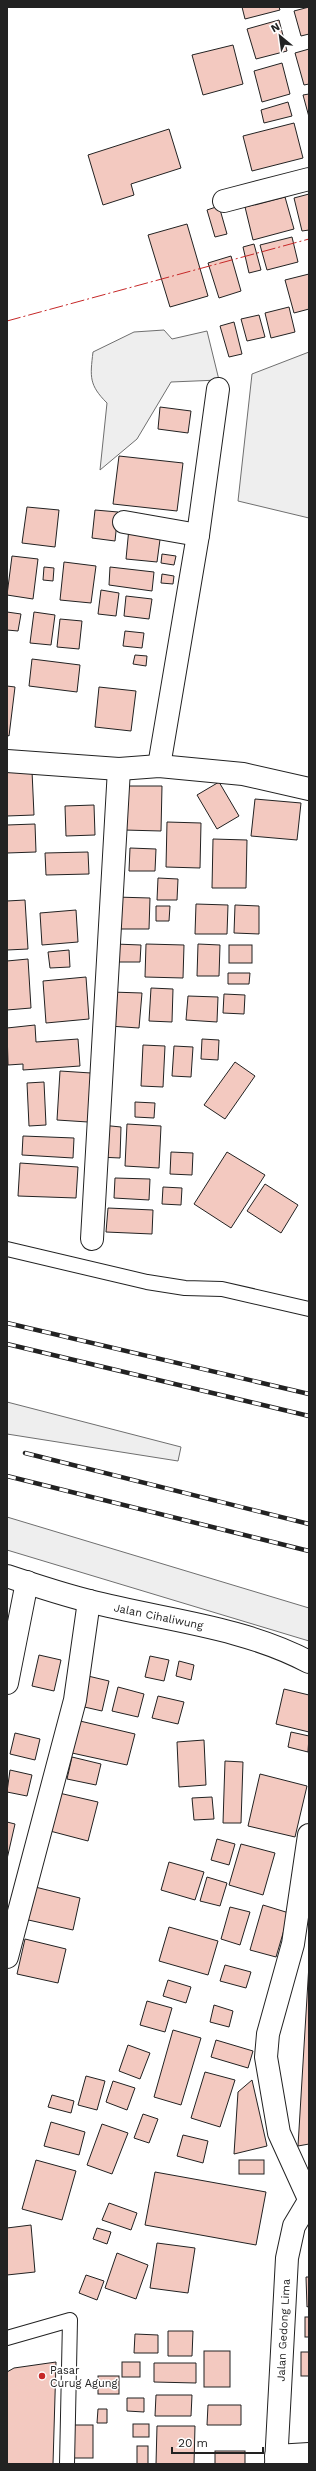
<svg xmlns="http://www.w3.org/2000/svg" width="316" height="2471" font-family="'Work Sans',sans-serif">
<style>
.green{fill:#eee;stroke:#6f6f6f}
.building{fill:#f3c9c0;stroke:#222}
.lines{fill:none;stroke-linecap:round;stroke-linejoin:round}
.lane-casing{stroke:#222;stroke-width:16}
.street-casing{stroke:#222;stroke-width:24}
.secondary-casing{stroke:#222;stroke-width:24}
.highway-casing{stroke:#222;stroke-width:24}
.lane{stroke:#fff;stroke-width:14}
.street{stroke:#fff;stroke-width:22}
.secondary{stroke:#fff;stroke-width:22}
.highway{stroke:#fff;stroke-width:22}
.rail-casing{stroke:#222;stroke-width:4.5}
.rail{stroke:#fff;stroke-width:3;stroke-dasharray:9;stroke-linecap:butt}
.power{stroke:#c62828;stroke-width:1;stroke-dasharray:14 3 2 3;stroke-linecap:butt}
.poi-dot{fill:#c62828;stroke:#fff;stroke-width:1.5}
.labels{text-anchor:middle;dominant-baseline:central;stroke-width:3;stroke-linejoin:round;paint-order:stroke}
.street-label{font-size:11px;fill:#222;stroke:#fff}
.poi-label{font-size:11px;fill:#222;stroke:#fff;text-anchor:start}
</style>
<rect width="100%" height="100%" fill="#fff"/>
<g class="green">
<path d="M164 330 172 339 207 331 219 380 171 382 137 439 100 470 107 403C89 385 90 377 93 352L134 332Z"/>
<path d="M309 352V518L238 501 252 374Z"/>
<path d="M7 1402 181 1447 178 1461 7 1434Z"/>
<path d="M7 1517 309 1608V1641L7 1550Z"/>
</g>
<g class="building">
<path d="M242 7H279L280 10 245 19Z"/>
<path d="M309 7V34L301 36 294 11Z"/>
<path d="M279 20 287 51 256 59 247 29Z"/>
<path d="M233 45 243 84 203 95 192 55Z"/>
<path d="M309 49V84L304 85 295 53Z"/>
<path d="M282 63 290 94 262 102 254 71Z"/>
<path d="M309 94V117L303 95Z"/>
<path d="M288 102 292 116 264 123 261 110Z"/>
<path d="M294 123 303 158 252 171 243 136Z"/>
<path d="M169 129 181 168 131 184 134 195 103 205 88 155Z"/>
<path d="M309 194V230L302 231 294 198Z"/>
<path d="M285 197 294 229 253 240 245 207Z"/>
<path d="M219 206 227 234 215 237 207 210Z"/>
<path d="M187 224 208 296 170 307 148 235Z"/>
<path d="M292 237 298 262 267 270 260 245Z"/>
<path d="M254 244 261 270 249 273 243 247Z"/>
<path d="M231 256 241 291 219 298 208 263Z"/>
<path d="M309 274V309L294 313 285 280Z"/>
<path d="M289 307 295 332 271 338 265 313Z"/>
<path d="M259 315 265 337 247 341 241 319Z"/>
<path d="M234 322 242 354 229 357 220 326Z"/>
<path d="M160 407 191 411 188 433 158 429Z"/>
<path d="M119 456 183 463 177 511 113 504Z"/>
<path d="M27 507 59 510 55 547 22 543Z"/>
<path d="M95 510 118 512 115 541 92 538Z"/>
<path d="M129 528 161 532 157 562 126 559Z"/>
<path d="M162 554 176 556 174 565 161 563Z"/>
<path d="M12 556 38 559 33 599 7 595Z"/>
<path d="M64 562 96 566 91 603 60 600Z"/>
<path d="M44 567 54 568 53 581 43 580Z"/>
<path d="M110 567 154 572 152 591 109 585Z"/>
<path d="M162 574 174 576 173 584 161 583Z"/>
<path d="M101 590 119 593 116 616 98 614Z"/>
<path d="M126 596 152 599 149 619 124 616Z"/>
<path d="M7 612 21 614 18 631 7 630Z"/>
<path d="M34 612 55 615 51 645 30 643Z"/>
<path d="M60 619 82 621 79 649 57 647Z"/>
<path d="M125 631 144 633 142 648 123 646Z"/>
<path d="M135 655 147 656 146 666 133 664Z"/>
<path d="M32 659 80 665 77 692 29 686Z"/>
<path d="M7 686 15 687 9 736 7 735Z"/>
<path d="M99 687 136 691 131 731 95 727Z"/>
<path d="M32 771 34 815 7 816V772Z"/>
<path d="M219 782 239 816 217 829 197 795Z"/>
<path d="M125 786H162L161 831 124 830Z"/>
<path d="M255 799 301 803 297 840 251 836Z"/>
<path d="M94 805 95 835 66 836 65 806Z"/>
<path d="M167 822 201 823 200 868 166 867Z"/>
<path d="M35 824 36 852 7 853V825Z"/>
<path d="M213 839 247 840 246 888H212Z"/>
<path d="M130 848 156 849 155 871H129Z"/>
<path d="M88 852 89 874 46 875 45 853Z"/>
<path d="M158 878 178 879 177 900H157Z"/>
<path d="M115 897 150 898 149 929H114Z"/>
<path d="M25 900 28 949 7 950V901Z"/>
<path d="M196 904 228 905 227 934H195Z"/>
<path d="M235 905 259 906V934L234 933Z"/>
<path d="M156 906H170L169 921H156Z"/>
<path d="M76 910 78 942 42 945 40 913Z"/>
<path d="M115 944 141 945 140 962H114Z"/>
<path d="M146 944 184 945 183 978 145 977Z"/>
<path d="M198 944 220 945 219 976H197Z"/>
<rect x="229" y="945" width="23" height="18"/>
<path d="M69 950 70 967 50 968 48 952Z"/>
<path d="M28 959 31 1008 7 1010V961Z"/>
<path d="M228 973H250L249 984H228Z"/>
<path d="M86 977 89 1019 46 1023 43 981Z"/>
<path d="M151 988 173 989 172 1022 149 1021Z"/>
<path d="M111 992 142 993 139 1028 109 1026Z"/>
<path d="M224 994 245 995 244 1014 223 1013Z"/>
<path d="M188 996 218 997 217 1022 186 1020Z"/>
<path d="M35 1025 36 1042 78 1039 80 1066 23 1070V1064L8 1065 7 1028Z"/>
<path d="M202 1039 219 1040 218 1060 201 1059Z"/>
<path d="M143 1045 165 1046 163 1087 141 1086Z"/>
<path d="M174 1046 193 1047 191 1077 172 1076Z"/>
<path d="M235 1062 255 1076 225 1119 204 1105Z"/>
<path d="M60 1071 91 1073 88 1122 57 1120Z"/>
<path d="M44 1082 46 1125 29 1126 27 1083Z"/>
<path d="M135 1102 155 1103 154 1118 135 1117Z"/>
<path d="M127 1124 161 1126 159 1168 125 1166Z"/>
<path d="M101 1125 121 1127 120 1158 99 1157Z"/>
<path d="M23 1136 74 1138 73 1158 22 1155Z"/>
<path d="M171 1152 193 1153 192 1175 170 1174Z"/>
<path d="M227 1152 265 1175 231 1228 194 1204Z"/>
<path d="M20 1163 78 1167 76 1198 18 1196Z"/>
<path d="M115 1178 150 1179 149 1200 114 1198Z"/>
<path d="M265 1184 298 1205 281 1233 247 1211Z"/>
<path d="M163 1187 182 1188 181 1205 162 1204Z"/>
<path d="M108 1208 153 1210 152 1234 106 1232Z"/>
<path d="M39 1655 61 1660 54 1691 32 1686Z"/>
<path d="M150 1656 169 1660 164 1681 145 1677Z"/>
<path d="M179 1661 194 1665 191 1680 176 1676Z"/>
<path d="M88 1676 109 1681 102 1711 80 1706Z"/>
<path d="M118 1687 144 1694 138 1717 112 1711Z"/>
<path d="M284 1689 309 1695V1732L276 1724Z"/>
<path d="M158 1696 184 1702 178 1724 152 1718Z"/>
<path d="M80 1721 135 1734 127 1765 72 1753Z"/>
<path d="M291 1732 309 1736 308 1752 288 1747Z"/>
<path d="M15 1733 40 1739 35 1760 10 1754Z"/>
<path d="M204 1740 206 1785 179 1787 177 1742Z"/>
<path d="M72 1757 101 1764 96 1785 67 1779Z"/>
<path d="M225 1761 243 1762 241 1823H223Z"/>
<path d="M10 1770 32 1775 27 1796 7 1792Z"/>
<path d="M260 1774 307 1786 295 1837 248 1826Z"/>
<path d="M59 1793 98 1802 88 1841 50 1831Z"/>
<path d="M212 1797 214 1819 194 1820 192 1798Z"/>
<path d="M7 1822 15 1824 7 1859Z"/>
<path d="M217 1839 235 1844 229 1865 211 1860Z"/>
<path d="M241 1844 275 1853 263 1895 229 1885Z"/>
<path d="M169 1862 204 1872 195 1900 161 1890Z"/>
<path d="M207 1877 227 1883 220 1906 200 1901Z"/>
<path d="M31 1886 80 1898 73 1930 24 1919Z"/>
<path d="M263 1905 289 1913 276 1957 250 1950Z"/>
<path d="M230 1907 250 1912 240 1945 221 1939Z"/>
<path d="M169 1927 218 1941 208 1975 159 1961Z"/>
<path d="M25 1939 66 1949 58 1983 17 1974Z"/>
<path d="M309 1964V2144L298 2146Z"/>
<path d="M225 1965 251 1972 246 1988 220 1981Z"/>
<path d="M168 1980 191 1987 186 2003 163 1996Z"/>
<path d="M147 2001 172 2008 165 2032 140 2025Z"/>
<path d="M214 2005 233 2011 229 2027 210 2022Z"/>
<path d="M173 2030 201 2038 181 2105 154 2097Z"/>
<path d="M216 2040 253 2051 248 2068 211 2057Z"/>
<path d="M128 2045 150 2053 140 2079 119 2071Z"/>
<path d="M205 2072 235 2080 220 2127 191 2118Z"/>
<path d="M86 2076 105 2081 97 2110 78 2105Z"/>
<path d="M252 2080 267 2146 234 2154 238 2092Z"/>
<path d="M113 2081 135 2088 127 2110 106 2102Z"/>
<path d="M52 2095 74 2101 71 2113 48 2107Z"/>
<path d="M143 2114 158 2119 149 2143 134 2138Z"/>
<path d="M51 2122 85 2132 79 2155 44 2146Z"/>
<path d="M102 2124 128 2133 112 2174 87 2165Z"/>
<path d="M183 2135 208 2141 203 2163 177 2156Z"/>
<path d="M36 2160 76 2171 62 2220 22 2209Z"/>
<rect x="239" y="2160" width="25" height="14"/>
<path d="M155 2172 266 2192 256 2245 145 2225Z"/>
<path d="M109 2203 137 2213 131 2230 102 2220Z"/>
<path d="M31 2225 35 2272 7 2275V2228Z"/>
<path d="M97 2228 111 2232 107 2244 93 2239Z"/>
<path d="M157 2243 195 2248 188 2293 150 2288Z"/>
<path d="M117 2253 148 2265 136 2299 105 2288Z"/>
<path d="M86 2275 104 2281 97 2300 79 2293Z"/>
<path d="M306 2277H309V2306L307 2307Z"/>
<rect x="305" y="2317" width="4" height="20"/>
<path d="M168 2331H193L192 2356H168Z"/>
<path d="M135 2334 158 2335V2353H134Z"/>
<rect x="204" y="2351" width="26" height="36"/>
<rect x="301" y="2352" width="8" height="24"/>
<path d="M56 2362 53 2464H7V2372L14 2368Z"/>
<rect x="122" y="2362" width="18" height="15"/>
<path d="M154 2363H196V2383L154 2382Z"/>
<rect x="98" y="2376" width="21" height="18"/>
<path d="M156 2395H192L191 2416H155Z"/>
<path d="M127 2398H144V2412L127 2411Z"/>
<path d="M208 2405H241V2425H207Z"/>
<path d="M98 2409H107V2423H97Z"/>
<rect x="133" y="2424" width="16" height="13"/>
<rect x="74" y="2425" width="19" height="33"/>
<path d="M157 2426H195L194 2464H156Z"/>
<rect x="137" y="2446" width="11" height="18"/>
<rect x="215" y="2451" width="30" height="13"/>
</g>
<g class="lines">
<g class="lane-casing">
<g id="lane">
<path d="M7 1249 147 1282 185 1288 222 1289 309 1309"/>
<path d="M7 2338 70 2320 67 2464"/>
</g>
</g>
<g class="street-casing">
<g id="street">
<path d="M224 201 309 179"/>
<path d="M124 522 198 535"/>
<path d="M7 761 119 769 159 766 243 774 309 789"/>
<path d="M159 766 198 535 218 389"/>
<path d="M92 1239 119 769"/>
<path d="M7 1683 27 1582"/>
<path d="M309 1835 293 1944 268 2034 266 2057 279 2133 309 2199"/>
<path d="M7 1957 75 1700 89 1601"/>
<path d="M276 2456 309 2454"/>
</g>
</g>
<g class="secondary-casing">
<g id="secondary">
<path id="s1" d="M276 2464 287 2258 294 2226 309 2201"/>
</g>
</g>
<g class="highway-casing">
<g id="highway">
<path id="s2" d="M7 1576C34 1585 61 1594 89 1601 162 1620 241 1626 309 1662"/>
</g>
</g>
<use href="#lane" class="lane"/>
<use href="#street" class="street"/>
<use href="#secondary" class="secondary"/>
<use href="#highway" class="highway"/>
<g class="rail-casing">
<g id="rail">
<path d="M7 1323 309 1394"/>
<path d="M7 1344 309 1416"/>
<path d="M25 1453 309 1524"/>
<path d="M7 1476 309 1551"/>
</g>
</g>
<use href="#rail" class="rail"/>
<path class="power" d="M7 321 309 239"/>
</g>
<circle class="poi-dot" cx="42" cy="2376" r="4"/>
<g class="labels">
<g class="street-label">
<text stroke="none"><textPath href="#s2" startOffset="157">Jalan Cihaliwung</textPath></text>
<text stroke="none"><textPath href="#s1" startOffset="134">Jalan Gedong Lima</textPath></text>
</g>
<g class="poi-label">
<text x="50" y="2370">Pasar<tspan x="50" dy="13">Curug Agung</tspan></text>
</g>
</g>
<rect width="316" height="2471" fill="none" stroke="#222222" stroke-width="16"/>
<g transform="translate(280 36) rotate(331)" stroke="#ffffff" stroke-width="3" paint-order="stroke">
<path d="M0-3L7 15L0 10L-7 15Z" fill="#222222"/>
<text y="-6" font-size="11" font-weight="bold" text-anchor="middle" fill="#222222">N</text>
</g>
<path d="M172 2447v6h91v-6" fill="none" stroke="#222222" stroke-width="2"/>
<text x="178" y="2447" font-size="12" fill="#222222" stroke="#ffffff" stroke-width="3" paint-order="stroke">20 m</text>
</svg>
